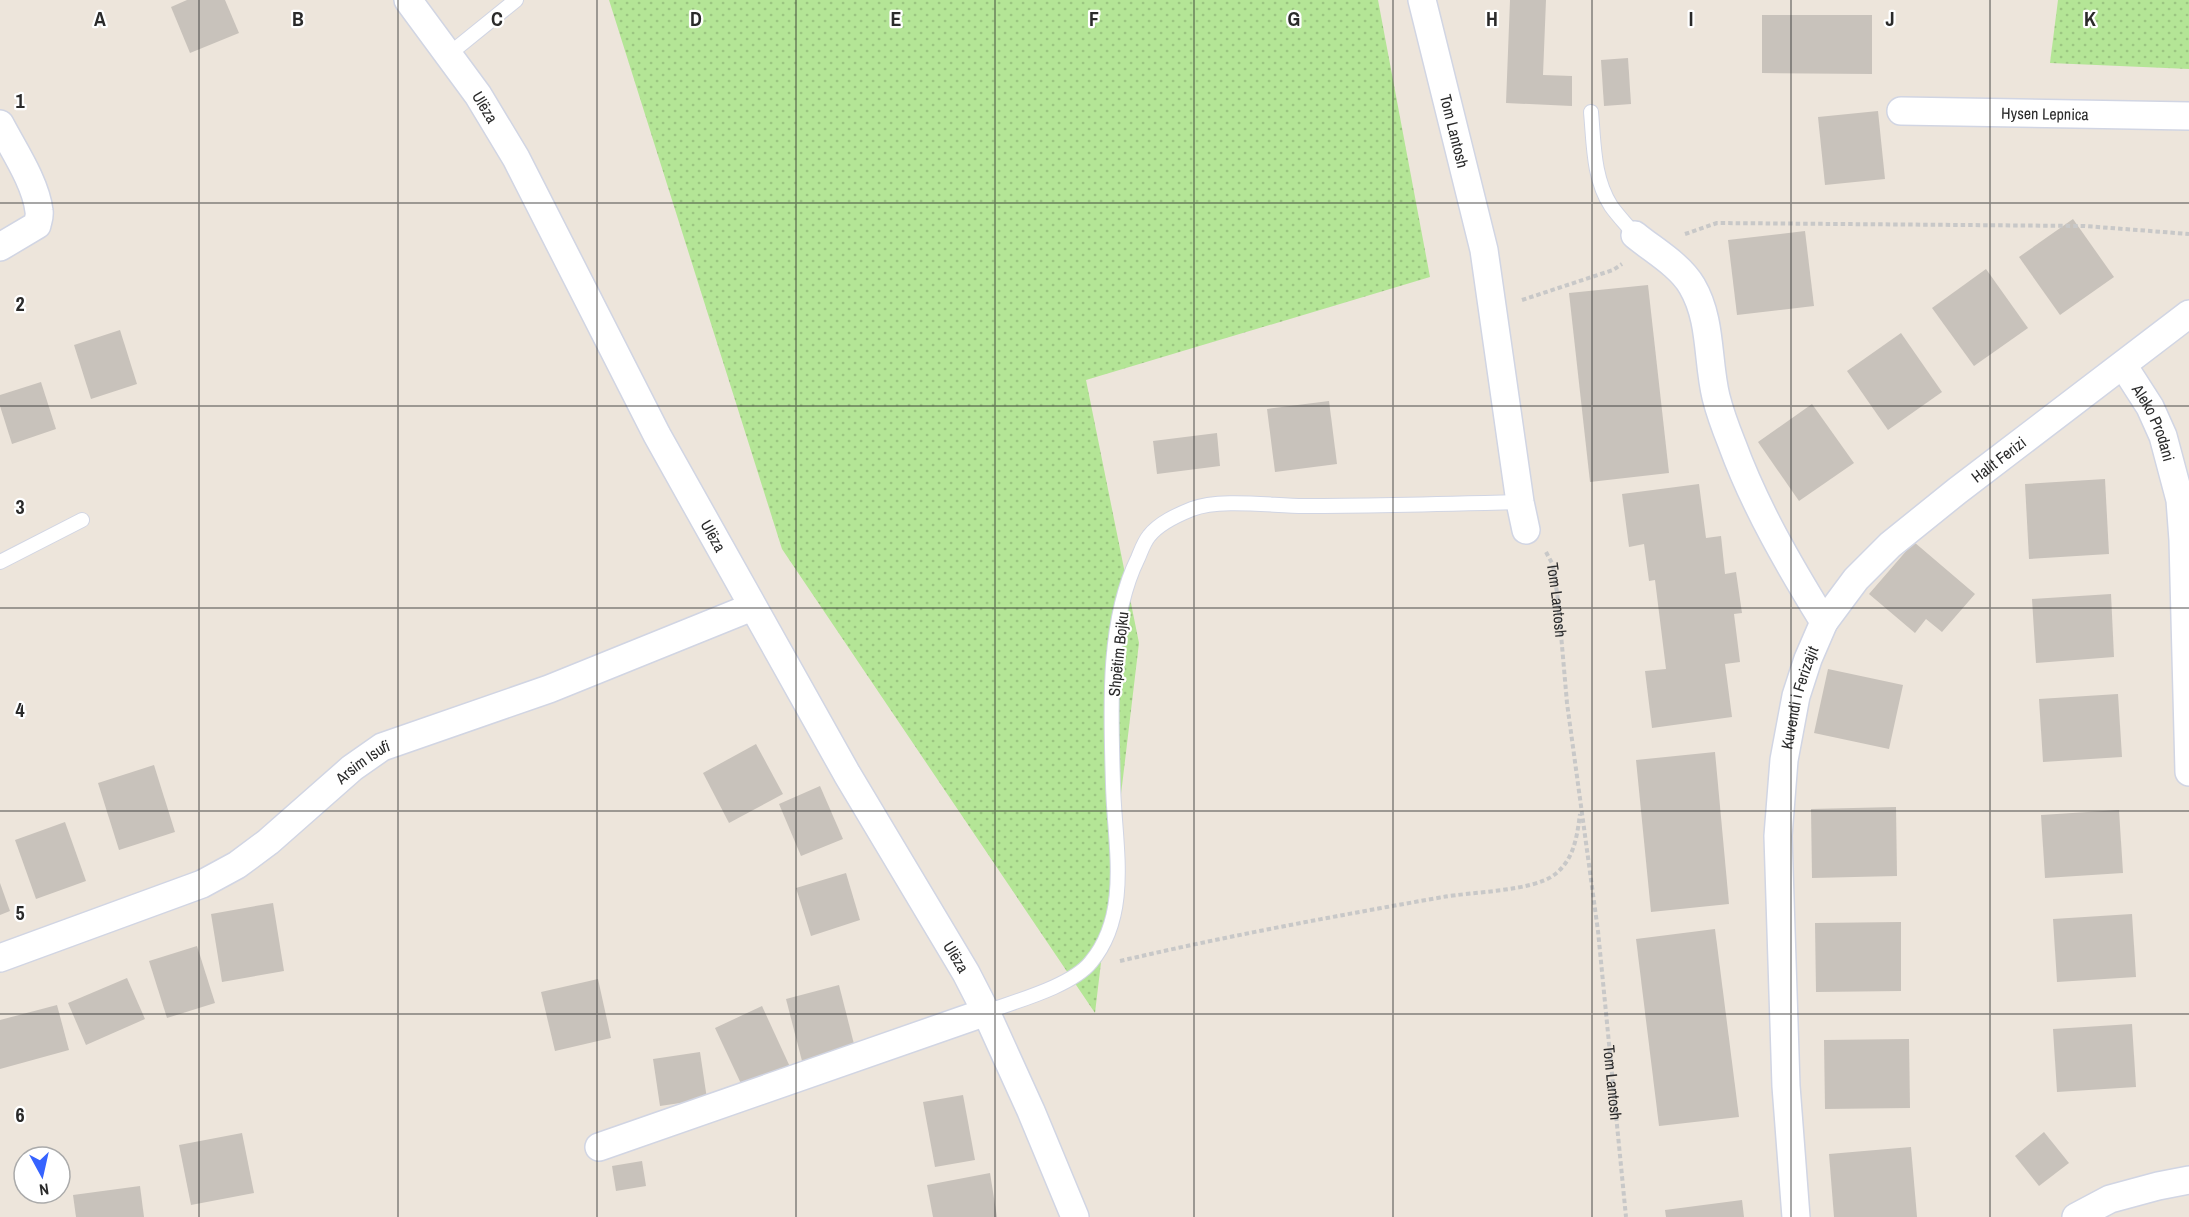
<svg xmlns="http://www.w3.org/2000/svg" width="2189" height="1217" font-family="'Archivo Narrow',sans-serif">
<style>
.grass{fill:url(#grass-dots)}
.building{fill:#c8c2bb}
.lines{fill:none;stroke-linecap:round;stroke-linejoin:round}
.service-casing{stroke:#d1d5e3;stroke-width:16}
.minor-casing{stroke:#d1d5e3;stroke-width:30}
.path{stroke:#c8c8c8;stroke-width:4;stroke-dasharray:4.5 3;stroke-linecap:butt}
.service{stroke:#fff;stroke-width:14}
.minor{stroke:#fff;stroke-width:27}
.grid{fill:none;stroke:#2a2a2a;stroke-width:1.5;stroke-opacity:0.55}
.labels{text-anchor:middle;dominant-baseline:central;stroke-width:4.5;stroke-linejoin:round;paint-order:stroke}
.street-label{font-size:16px;fill:#2a2a2a;stroke:#fff}
.grid-label{font-size:20px;text-anchor:middle;font-weight:bold;fill:#2a2a2a;stroke:#fff;stroke-width:4.5;stroke-linejoin:round;paint-order:stroke}
</style>
<defs>
<pattern id="grass-dots" width="8" height="8" patternUnits="userSpaceOnUse" patternTransform="scale(1.5)"><rect width="8" height="8" fill="#b4e596"/><path d="M2 2h.1M6 6h.1" fill="none" stroke="#9bc581" stroke-width="1.8" stroke-linecap="round"/></pattern>
</defs>
<rect width="100%" height="100%" fill="#ede5db"/>
<g class="grass">
<path d="M609 0H1378L1430 277 1086 380 1139 643 1095 1013 782 549Z"/>
<path d="M2058 0H2189V69L2050 63Z"/>
</g>
<g class="building">
<path d="M187 0H225L239 33 190 53 171 7Z"/>
<path d="M1510 0H1546L1543 75 1572 76V106L1506 103Z"/>
<path d="M1762 15H1872V74L1762 73Z"/>
<path d="M1628 58 1631 104 1604 106 1601 60Z"/>
<path d="M1878 111 1885 179 1825 185 1818 117Z"/>
<path d="M2073 219 2114 277 2060 315 2019 257Z"/>
<path d="M1805 231 1814 306 1737 315 1728 240Z"/>
<path d="M1986 269 2028 328 1974 366 1932 308Z"/>
<path d="M1648 285 1669 473 1590 482 1569 293Z"/>
<path d="M120 330 137 384 91 399 74 345Z"/>
<path d="M1901 333 1942 392 1888 430 1847 371Z"/>
<path d="M41 382 56 429 12 444 0 406V395Z"/>
<path d="M1329 401 1337 464 1275 472 1267 409Z"/>
<path d="M1812 404 1854 463 1799 501 1758 442Z"/>
<path d="M1217 433 1220 466 1157 474 1153 441Z"/>
<path d="M2105 479 2109 554 2029 559 2025 484Z"/>
<path d="M1699 484 1706 538 1721 536 1725 574 1736 572 1742 613 1734 614 1740 662 1725 664 1732 717 1652 728 1645 671 1666 669 1655 580 1649 581 1644 544 1629 547 1622 494Z"/>
<path d="M1914 542 1975 594 1942 632 1926 619 1915 633 1869 594Z"/>
<path d="M2111 594 2114 657 2036 663 2032 599Z"/>
<path d="M1828 669 1903 685 1889 749 1814 733Z"/>
<path d="M2118 694 2122 757 2043 762 2039 699Z"/>
<path d="M756 744 783 794 729 823 703 773Z"/>
<path d="M1715 752 1729 904 1651 912 1636 760Z"/>
<path d="M154 765 175 832 119 850 98 783Z"/>
<path d="M820 786 843 839 801 856 779 804Z"/>
<path d="M1896 807 1897 876 1812 878 1811 809Z"/>
<path d="M2119 810 2123 873 2045 878 2041 815Z"/>
<path d="M65 822 86 881 36 899 15 840Z"/>
<path d="M846 873 860 920 811 936 796 888Z"/>
<path d="M0 883 10 911 0 915Z"/>
<path d="M273 903 284 971 222 982 211 914Z"/>
<path d="M2132 914 2136 977 2057 982 2053 919Z"/>
<path d="M1901 922V991L1816 992 1815 923Z"/>
<path d="M1715 929 1739 1117 1659 1126 1636 939Z"/>
<path d="M197 946 215 1003 167 1018 149 961Z"/>
<path d="M127 978 145 1019 86 1045 68 1003Z"/>
<path d="M598 979 611 1038 555 1051 541 992Z"/>
<path d="M839 985 855 1048 802 1061 786 999Z"/>
<path d="M57 1005 69 1050 0 1069V1020Z"/>
<path d="M762 1006 791 1069 744 1090 715 1028Z"/>
<path d="M2132 1024 2136 1087 2057 1092 2053 1029Z"/>
<path d="M1909 1039 1910 1108 1825 1109 1824 1040Z"/>
<path d="M700 1052 707 1099 660 1106 653 1059Z"/>
<path d="M963 1095 975 1160 935 1167 923 1102Z"/>
<path d="M2044 1132 2069 1163 2039 1186 2015 1156Z"/>
<path d="M242 1133 254 1193 191 1205 179 1145Z"/>
<path d="M1911 1147 1917 1217H1834L1829 1154Z"/>
<path d="M642 1161 646 1186 616 1191 612 1166Z"/>
<path d="M990 1173 997 1217H933L927 1185Z"/>
<path d="M140 1186 144 1217H76L73 1195Z"/>
<path d="M1742 1200 1744 1217H1666L1665 1210Z"/>
</g>
<g class="lines">
<g class="service-casing">
<g id="service">
<path d="M448 55 516 0"/>
<path d="M1591 112C1594 144 1593 178 1611 206 1618 216 1627 225 1635 235"/>
<path d="M0 562 82 520"/>
<path d="M986 1012C1016 1001 1072 986 1091 962 1132 913 1114 842 1113 784 1111 713 1106 623 1138 558 1141 551 1144 542 1149 536 1159 523 1177 515 1192 509 1220 498 1273 506 1304 506 1376 506 1448 504 1520 502"/>
</g>
</g>
<g class="minor-casing">
<g id="minor">
<path id="s2" d="M408 0 478 95 516 158 657 435 847 774 966 973 986 1012 1031 1111 1075 1217"/>
<path id="s3" d="M1422 0 1484 250 1520 502 1526 530"/>
<path id="s4" d="M1901 111 2189 116"/>
<path d="M0 124C13 149 36 183 39 211 40 216 38 220 37 225L0 247"/>
<path d="M1635 235C1653 250 1680 265 1692 286 1712 320 1707 360 1716 397 1720 413 1726 429 1732 444 1755 507 1789 565 1824 622"/>
<path id="s5" d="M2123 365 2150 407 2163 436 2180 500 2183 540 2189 772"/>
<path id="s6" d="M0 958 202 884 237 865 268 842 352 768 382 747 549 689 752 607"/>
<path d="M599 1147 986 1012"/>
<path id="s7" d="M1796 1217 1786 1086 1778 836 1784 760 1796 696 1808 659 1824 622 1856 579 1890 545 1957 491 2189 314"/>
<path d="M2076 1217 2110 1199 2158 1186 2189 1180"/>
</g>
</g>
<g class="path">
<path d="M1685 234 1717 223 2085 226 2189 234"/>
<path d="M1522 300 1613 270 1622 264"/>
<path id="s1" d="M1546 552 1553 565 1558 600 1567 703 1598 931 1626 1217"/>
<path d="M1120 961C1227 936 1335 916 1443 897 1471 892 1533 891 1554 875 1574 860 1577 837 1580 814"/>
</g>
<use href="#service" class="service"/>
<use href="#minor" class="minor"/>
</g>
<path class="grid" d="M199 0V1217M398 0V1217M597 0V1217M796 0V1217M995 0V1217M1194 0V1217M1393 0V1217M1592 0V1217M1791 0V1217M1990 0V1217M0 203H2189M0 406H2189M0 608H2189M0 811H2189M0 1014H2189"/>
<g class="labels">
<g class="street-label">
<text stroke="none"><textPath href="#s2" startOffset="132">Ulëza</textPath></text>
<text stroke="none"><textPath href="#s4" startOffset="144">Hysen Lepnica</textPath></text>
<text stroke="none"><textPath href="#s3" startOffset="135">Tom Lantosh</textPath></text>
<text stroke="none"><textPath href="#s5" startOffset="66">Aleko Prodani</textPath></text>
<text stroke="none"><textPath href="#s7" startOffset="842">Halit Ferizi</textPath></text>
<text stroke="none"><textPath href="#s2" startOffset="618">Ulëza</textPath></text>
<text stroke="none"><textPath href="#s1" startOffset="50">Tom Lantosh</textPath></text>
<text transform="translate(1118 654) rotate(-84)">Shpëtim Bojku</text>
<text stroke="none"><textPath href="#s7" startOffset="522">Kuvendi i Ferizajit</textPath></text>
<text stroke="none"><textPath href="#s6" startOffset="418">Arsim Isufi</textPath></text>
<text stroke="none"><textPath href="#s2" startOffset="1104">Ulëza</textPath></text>
<text stroke="none"><textPath href="#s1" startOffset="536">Tom Lantosh</textPath></text>
</g>
</g>
<g class="grid-label">
<text x="100" y="26">A</text>
<text x="298" y="26">B</text>
<text x="497" y="26">C</text>
<text x="696" y="26">D</text>
<text x="896" y="26">E</text>
<text x="1094" y="26">F</text>
<text x="1294" y="26">G</text>
<text x="1492" y="26">H</text>
<text x="1691" y="26">I</text>
<text x="1890" y="26">J</text>
<text x="2090" y="26">K</text>
<text x="20" y="108">1</text>
<text x="20" y="311">2</text>
<text x="20" y="514">3</text>
<text x="20" y="717">4</text>
<text x="20" y="920">5</text>
<text x="20" y="1122">6</text>
</g>
<g transform="translate(42 1175) rotate(172)"><circle r="28" fill="#ffffff" stroke="#aaaaaa" stroke-width="1.5"/>
<path d="M0-4.5L10 22L0 15L-10 22Z" fill="#3663ff"/>
<text y="-9" font-size="16" font-weight="bold" text-anchor="middle" fill="#2a2a2a">N</text>
</g>
</svg>
